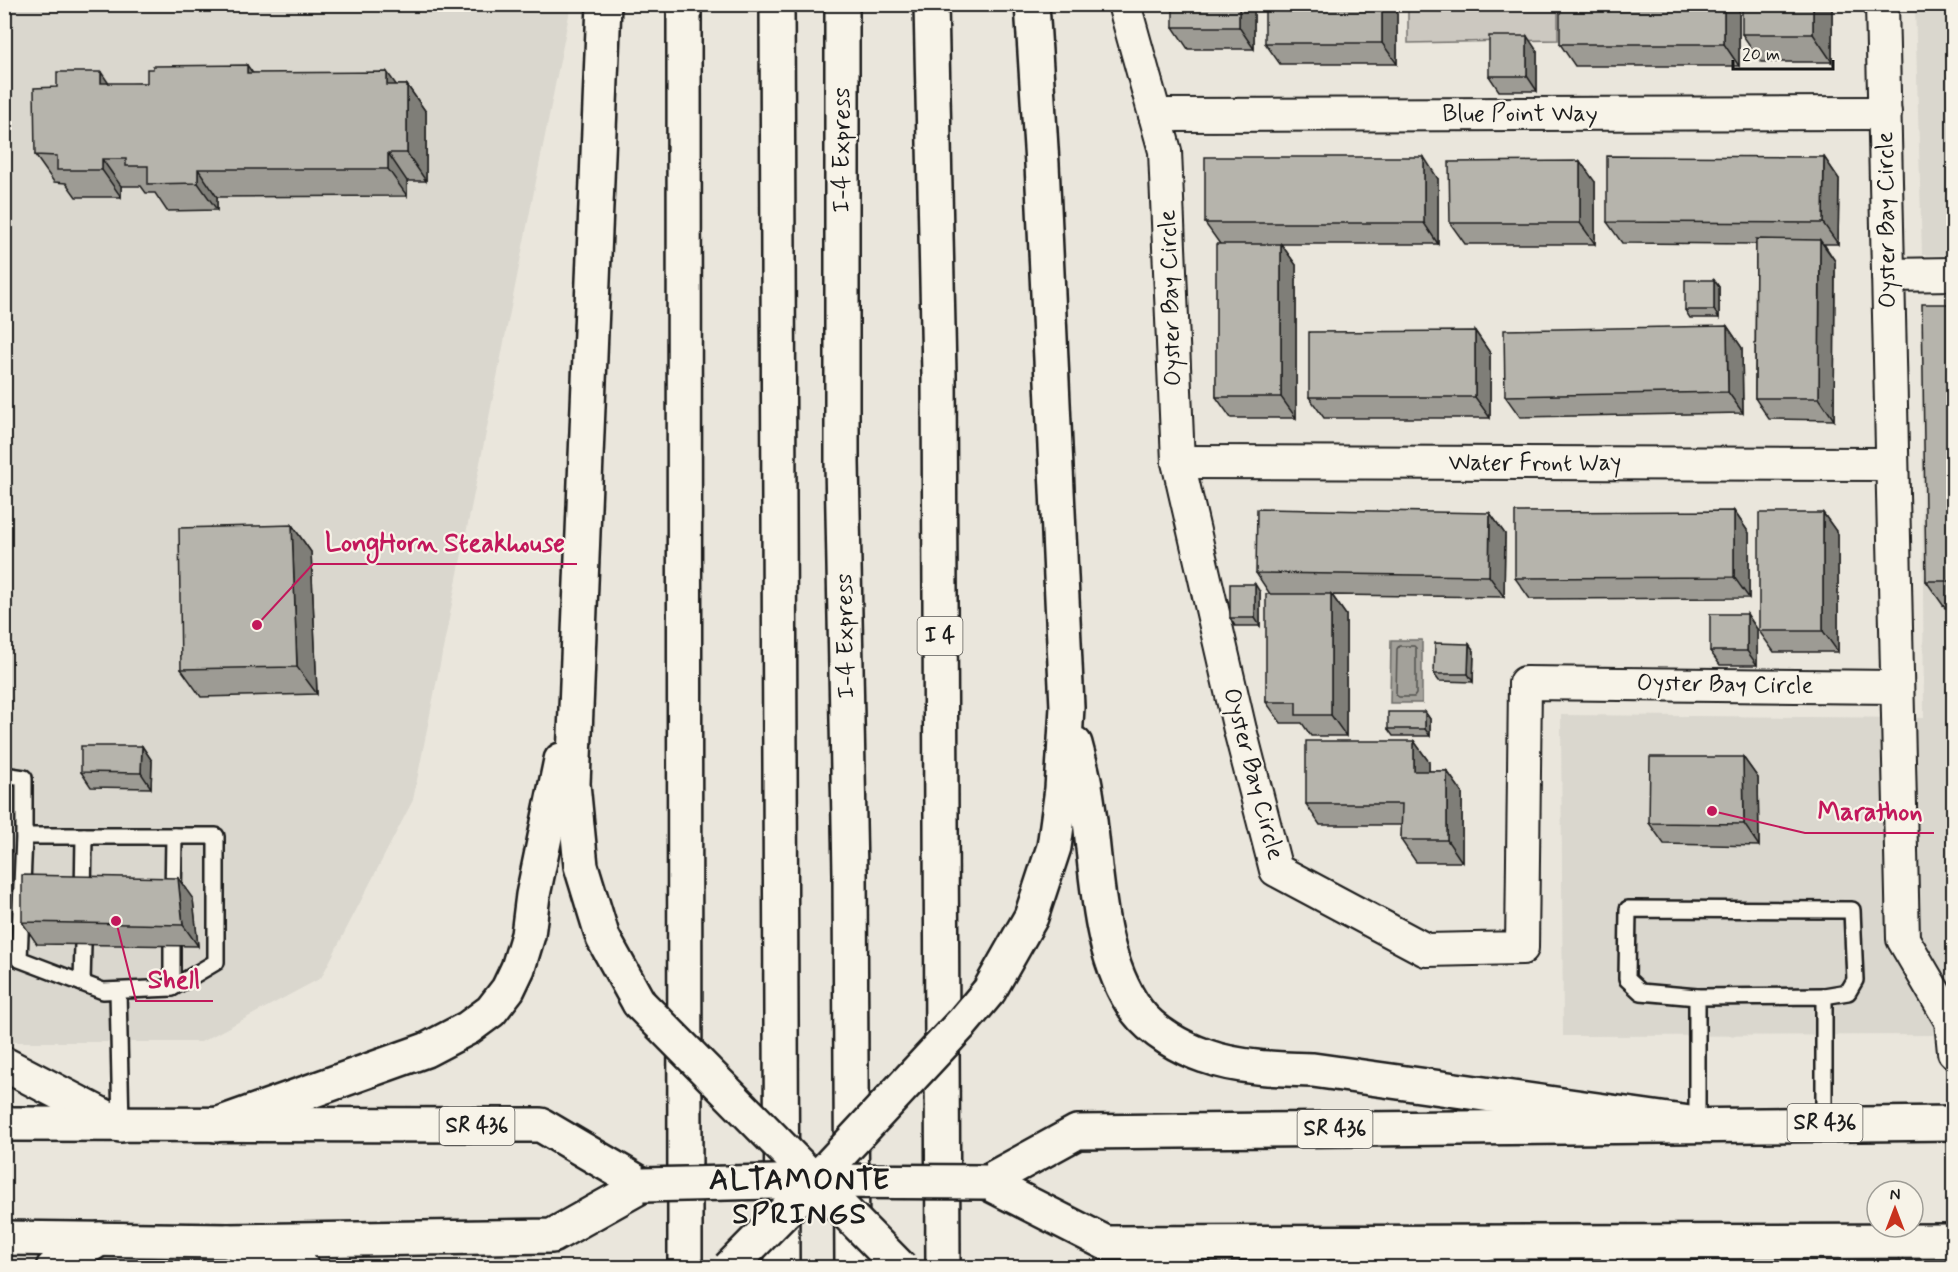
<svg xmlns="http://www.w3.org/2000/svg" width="1958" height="1272" font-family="Mynerve,sans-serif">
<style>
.built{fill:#dad7ce}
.green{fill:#ccc8c0;stroke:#74726e;stroke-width:1.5}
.water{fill:#a3a19a;stroke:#6d6c68;stroke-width:1.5}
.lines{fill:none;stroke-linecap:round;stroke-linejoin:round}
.shore{stroke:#52514e;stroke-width:1.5}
.lane-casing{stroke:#1c1c1c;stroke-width:20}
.street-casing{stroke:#1c1c1c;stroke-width:36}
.secondary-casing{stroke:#1c1c1c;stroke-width:38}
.primary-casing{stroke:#1c1c1c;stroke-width:38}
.highway-casing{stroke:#1c1c1c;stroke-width:38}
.lane{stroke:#f7f3e8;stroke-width:15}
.street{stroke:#f7f3e8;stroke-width:32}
.secondary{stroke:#f7f3e8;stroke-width:33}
.primary{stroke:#f7f3e8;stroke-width:33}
.highway{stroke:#f7f3e8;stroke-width:33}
.primary-bridge-casing{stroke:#1c1c1c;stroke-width:38;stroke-linecap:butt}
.highway-bridge-casing{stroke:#1c1c1c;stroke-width:38;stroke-linecap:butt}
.primary-bridge{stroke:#f7f3e8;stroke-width:33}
.highway-bridge{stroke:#f7f3e8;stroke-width:33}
.wall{fill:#9d9b94;stroke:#1c1c1c;stroke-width:1.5}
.shaded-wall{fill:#7f7e78;stroke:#1c1c1c;stroke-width:1.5}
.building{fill:#b6b4ac;stroke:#1c1c1c;stroke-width:1.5}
.labels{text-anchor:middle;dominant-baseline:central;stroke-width:4.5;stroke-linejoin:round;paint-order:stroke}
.shield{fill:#f7f3e8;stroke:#5e5c59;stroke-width:1.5}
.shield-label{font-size:22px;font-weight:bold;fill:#1c1c1c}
.street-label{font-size:24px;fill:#1c1c1c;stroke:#f7f3e8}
.district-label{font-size:30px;font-weight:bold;letter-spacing:1.5px;fill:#1c1c1c;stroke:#f7f3e8}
.leader{fill:none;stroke:#c2185b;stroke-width:2}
.callout-dot{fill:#c2185b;stroke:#f7f3e8;stroke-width:2}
.callout-label{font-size:26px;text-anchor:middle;font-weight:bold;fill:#c2185b;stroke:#f7f3e8;stroke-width:4.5;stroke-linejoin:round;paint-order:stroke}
</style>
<rect width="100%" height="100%" fill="#eae6dc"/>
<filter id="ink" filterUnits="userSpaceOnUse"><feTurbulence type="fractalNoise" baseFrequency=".0167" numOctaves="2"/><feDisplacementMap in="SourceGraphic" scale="12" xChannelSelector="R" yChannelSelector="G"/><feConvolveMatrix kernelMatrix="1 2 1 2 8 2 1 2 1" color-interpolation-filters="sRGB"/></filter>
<g filter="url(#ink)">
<g class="built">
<path d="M5 5H571L413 800 321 978 201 1042H5Z"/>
<path d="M1915 5H1953V255H1922Z"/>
<path d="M1946 314H1953V1035L1563 1036 1561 715 1924 718 1921 329Z"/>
</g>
<path class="green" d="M1408 5H1558V40L1408 43Z"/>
<path class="water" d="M1391 640H1422V703H1390Z"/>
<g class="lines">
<path class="shore" d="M1399 646H1414L1416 648V694L1414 697H1399L1396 695 1397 649Z"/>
<g class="lane-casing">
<g id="lane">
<path d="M4 775 24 778V836"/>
<path d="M24 836H216V962L172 988 103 991 19 959Z"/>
<path d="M83 897 84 836"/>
<path d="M173 899 174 836"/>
<path d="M82 983 83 944"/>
<path d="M172 988V946"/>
<path d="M118 991 121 1125"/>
<path d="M1697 997 1641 992 1627 979 1628 909 1852 910 1855 980 1848 992 1824 996"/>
<path d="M1697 1124V997L1824 996V1123"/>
<path d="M1607 1268 1611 1243"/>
</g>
</g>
<g class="street-casing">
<g id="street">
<path d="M1124 4 1165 151 1178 462 1240 730 1276 870 1426 950 1522 948 1525 683 1897 687"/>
<path d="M1882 4 1903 939 1951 1021 1954 1052"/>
<path d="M1155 115 1885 113"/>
<path d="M1888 275 1954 274"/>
<path d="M1178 462 1892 464"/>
</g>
</g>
<g class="secondary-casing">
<g id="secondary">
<path d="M4 1064 121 1125"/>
<path d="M53 1268 100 1239"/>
</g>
</g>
<g class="primary-casing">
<g id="primary">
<path d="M4 1124 541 1125 643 1185"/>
<path d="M986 1182 1106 1243 1954 1241"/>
<path d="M986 1182 1077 1132 1954 1123"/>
<path d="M4 1238 228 1241 552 1236 643 1185"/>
</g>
</g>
<g class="highway-casing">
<g id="highway">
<path d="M604 4 573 784 581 866 603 938 639 1003"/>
<path d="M684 4 685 1268"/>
<path d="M777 4 782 1268"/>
<path d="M842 4V462L850 874 852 1268"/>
<path d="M931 4 939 374 943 1268"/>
<path d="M1075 744C1079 760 1084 776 1086 792 1098 862 1094 952 1137 1011 1153 1032 1181 1048 1205 1056 1238 1068 1277 1069 1313 1070L1697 1124"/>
<path d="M989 991 1031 917 1054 847 1062 789 1067 707 1042 164 1032 4"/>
<path d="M216 1125 426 1050 468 1028 491 1011 508 989 518 968 528 935 533 895 561 760"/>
<path d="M228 1241 302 1268"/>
<path d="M1384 1268 1487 1243"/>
</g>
</g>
<use href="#lane" class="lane"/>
<use href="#street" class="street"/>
<use href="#secondary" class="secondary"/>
<use href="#primary" class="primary"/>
<use href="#highway" class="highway"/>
<g class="primary-bridge-casing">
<path id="primary-bridge" d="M643 1185 815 1181 986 1182"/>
</g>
<g class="highway-bridge-casing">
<g id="highway-bridge">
<path d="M639 1003 901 1268"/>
<path d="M729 1268 815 1181 963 1022 989 991"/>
</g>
</g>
<use href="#primary-bridge" class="primary-bridge"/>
<use href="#highway-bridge" class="highway-bridge"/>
</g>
<g class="wall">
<path d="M1254 4V49H1188L1173 27Z"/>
<path d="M1397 4V64H1280L1265 43Z"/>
<path d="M1739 4V66H1575L1560 44Z"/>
<path d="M1832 4V62H1761L1742 34Z"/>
<path d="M1537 51V91H1499L1489 76Z"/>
<path d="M252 73 396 85H407L426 112V181H407V196L217 197V210L167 211 155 193H146L141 186H121V197H76L66 183 54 182 35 155 57 87 147 83Z"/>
<path d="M1824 157 1839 179 1838 244H1824L1835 261 1834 420 1769 419 1755 398 1756 244 1622 243 1607 222Z"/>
<path d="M1438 179V244H1281L1296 265V418H1231L1216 397 1220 244 1205 223Z"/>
<path d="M1595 182V244H1465L1450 223Z"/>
<path d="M1714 280 1719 287V318H1690L1685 310Z"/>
<path d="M1953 304V608H1945L1926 581Z"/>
<path d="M1727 326 1742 348 1743 413 1520 417 1505 396Z"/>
<path d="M1475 331 1490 353V418H1324L1309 397Z"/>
<path d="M1734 511 1749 533V598L1530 599 1515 578Z"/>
<path d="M1490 513 1505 534 1504 597 1332 595 1346 615V736H1311L1302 723H1281L1266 702 1270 594 1256 573Z"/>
<path d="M1823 513 1838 534V652H1774L1759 631Z"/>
<path d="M292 525 311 552 317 694 201 697 181 669Z"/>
<path d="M1260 592V626H1235L1230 618Z"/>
<path d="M1747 614 1757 629V665H1720L1710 651Z"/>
<path d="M1469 644 1474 651 1473 682 1439 681 1434 674Z"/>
<path d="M1425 712 1430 719V736H1393L1388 729Z"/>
<path d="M1414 741 1429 762V771H1447L1462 792V862H1416L1401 840 1402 825H1320L1306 804Z"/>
<path d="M142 746 152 761 151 788 91 787 81 772Z"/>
<path d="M1743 757 1758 778 1759 846 1664 844 1649 823Z"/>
<path d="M193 899 198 946 37 944 22 922Z"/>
</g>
<g class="shaded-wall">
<path d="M1239 4H1254V49L1239 27Z"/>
<path d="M1382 4H1397V64L1382 43Z"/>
<path d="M1724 4H1739V66L1724 44Z"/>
<path d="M1813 4H1832V62L1813 34Z"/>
<path d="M1527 36 1537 51V91L1527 76Z"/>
<path d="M247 65 267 93 247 73Z"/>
<path d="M101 72 120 100 101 83Z"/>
<path d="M387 72 407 100 387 85Z"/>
<path d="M407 85 426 112V181L407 153Z"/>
<path d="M388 153 407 181V196L388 169Z"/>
<path d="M1424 157 1438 179V244L1424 223Z"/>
<path d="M1824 157 1839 179 1838 244 1823 223Z"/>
<path d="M102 159 121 186V197L102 170Z"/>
<path d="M1580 161 1595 182V244L1580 223Z"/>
<path d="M198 169 217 197V210L198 183Z"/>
<path d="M1820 240 1835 261 1834 420 1819 398Z"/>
<path d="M1281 244 1296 265V418L1281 397Z"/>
<path d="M1714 280 1719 287V318L1714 310Z"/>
<path d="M1727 326 1742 348 1743 413 1728 392Z"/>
<path d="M1475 331 1490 353V418L1475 397Z"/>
<path d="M1734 511 1749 533V598L1734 577Z"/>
<path d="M1490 513 1505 534 1504 597 1489 576Z"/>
<path d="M1823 513 1838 534V652L1823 631Z"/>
<path d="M292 525 311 552 317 694 297 667Z"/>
<path d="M1255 584 1260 592V626L1255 618Z"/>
<path d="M1331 594 1346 615V736L1331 715Z"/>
<path d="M1747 614 1757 629V665L1747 651Z"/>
<path d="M1469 644 1474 651 1473 682 1468 674Z"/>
<path d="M1425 712 1430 719V736L1425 729Z"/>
<path d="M1414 741 1429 762V792L1414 771Z"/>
<path d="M142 746 152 761 151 788 141 773Z"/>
<path d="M1743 757 1758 778 1759 846 1744 824Z"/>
<path d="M1447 771 1462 792V862L1447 840Z"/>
<path d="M178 878 193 899 198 946 183 925Z"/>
</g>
<g class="building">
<rect x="1173" y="4" width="66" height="23"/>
<rect x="1265" y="4" width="117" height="39"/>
<rect x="1560" y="4" width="164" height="40"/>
<rect x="1742" y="4" width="71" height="30"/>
<rect x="1489" y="36" width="38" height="40"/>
<path d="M247 65V73L387 72V85H407V153H388V169H198V183L148 184V166H126V159H102V170H57V156L35 155 34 88 57 87V72H101V83H147V69H153V66Z"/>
<path d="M1607 156 1824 157 1823 223 1607 222Z"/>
<rect x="1205" y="157" width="219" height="66"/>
<path d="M1580 161V223H1450L1449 162Z"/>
<path d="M1756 239 1820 240 1819 398H1755Z"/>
<rect x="1216" y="244" width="65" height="153"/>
<rect x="1685" y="280" width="29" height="30"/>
<path d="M1922 304H1953V581H1926Z"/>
<path d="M1727 326 1728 392 1505 396 1504 330Z"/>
<path d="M1475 331V397H1309V332Z"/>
<path d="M1257 509 1490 513 1489 576 1256 573Z"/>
<path d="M1734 511V577L1515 578V512Z"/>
<rect x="1759" y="513" width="64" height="118"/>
<path d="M292 525 297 667 181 669 179 528Z"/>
<rect x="1230" y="584" width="25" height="34"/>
<path d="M1266 594H1331V715H1296V702H1266Z"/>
<rect x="1710" y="614" width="37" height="37"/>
<path d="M1435 643 1469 644 1468 674H1434Z"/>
<rect x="1388" y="712" width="37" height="17"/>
<path d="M1306 741H1414V771H1447V840H1401L1402 804H1306Z"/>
<path d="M81 746H142L141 773 81 772Z"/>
<path d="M1650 757H1743L1744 824 1649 823Z"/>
<path d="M22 875 178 878 183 925 22 922Z"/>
</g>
</g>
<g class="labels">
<g class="shield">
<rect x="917.5" y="617" width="45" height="38" rx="4.5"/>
<rect x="1787.5" y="1104" width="75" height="38" rx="4.5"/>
<rect x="439.5" y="1107" width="75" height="38" rx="4.5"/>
<rect x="1297.5" y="1110" width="75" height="38" rx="4.5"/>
</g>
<g class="shield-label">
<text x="940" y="636">I 4</text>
<text x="1825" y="1123">SR 436</text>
<text x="477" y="1126">SR 436</text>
<text x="1335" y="1129">SR 436</text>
</g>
<g class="street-label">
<text x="1520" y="114">Blue Point Way</text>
<text transform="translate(842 150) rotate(-90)">I-4 Express</text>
<text transform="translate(1887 220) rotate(-91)">Oyster Bay Circle</text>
<text transform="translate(1171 298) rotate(-92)">Oyster Bay Circle</text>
<text x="1535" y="463">Water Front Way</text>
<text transform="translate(846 636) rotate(-91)">I-4 Express</text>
<text transform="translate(1725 685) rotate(1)">Oyster Bay Circle</text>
<text transform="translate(1253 774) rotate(75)">Oyster Bay Circle</text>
</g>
<g class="district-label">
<text x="800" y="1180">ALTAMONTE<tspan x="800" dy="34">SPRINGS</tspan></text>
</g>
</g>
<path class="leader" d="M257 625L313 564H577M1712 811L1805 833H1934M116 921L136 1001H213"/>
<g class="callout-dot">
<circle cx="257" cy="625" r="6"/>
<circle cx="1712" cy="811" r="6"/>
<circle cx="116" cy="921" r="6"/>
</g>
<g class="callout-label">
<text x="445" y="551">LongHorn Steakhouse</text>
<text x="1870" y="820">Marathon</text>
<text x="174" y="988">Shell</text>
</g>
<rect width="1958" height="1272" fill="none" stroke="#f7f3e8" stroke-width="24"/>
<rect x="12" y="12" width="1934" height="1248" fill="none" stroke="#1c1c1c" stroke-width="2" filter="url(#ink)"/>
<g transform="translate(1895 1209)"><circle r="28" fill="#f7f3e8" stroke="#9f9d96" stroke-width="1.5"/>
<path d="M0-4.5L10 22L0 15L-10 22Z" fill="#c8321e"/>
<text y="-9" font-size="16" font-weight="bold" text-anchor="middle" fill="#1c1c1c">N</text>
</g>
<path d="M1733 60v9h100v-9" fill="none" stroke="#1c1c1c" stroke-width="3"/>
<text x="1742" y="60" font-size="18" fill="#1c1c1c" stroke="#f7f3e8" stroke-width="4.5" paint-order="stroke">20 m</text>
</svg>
